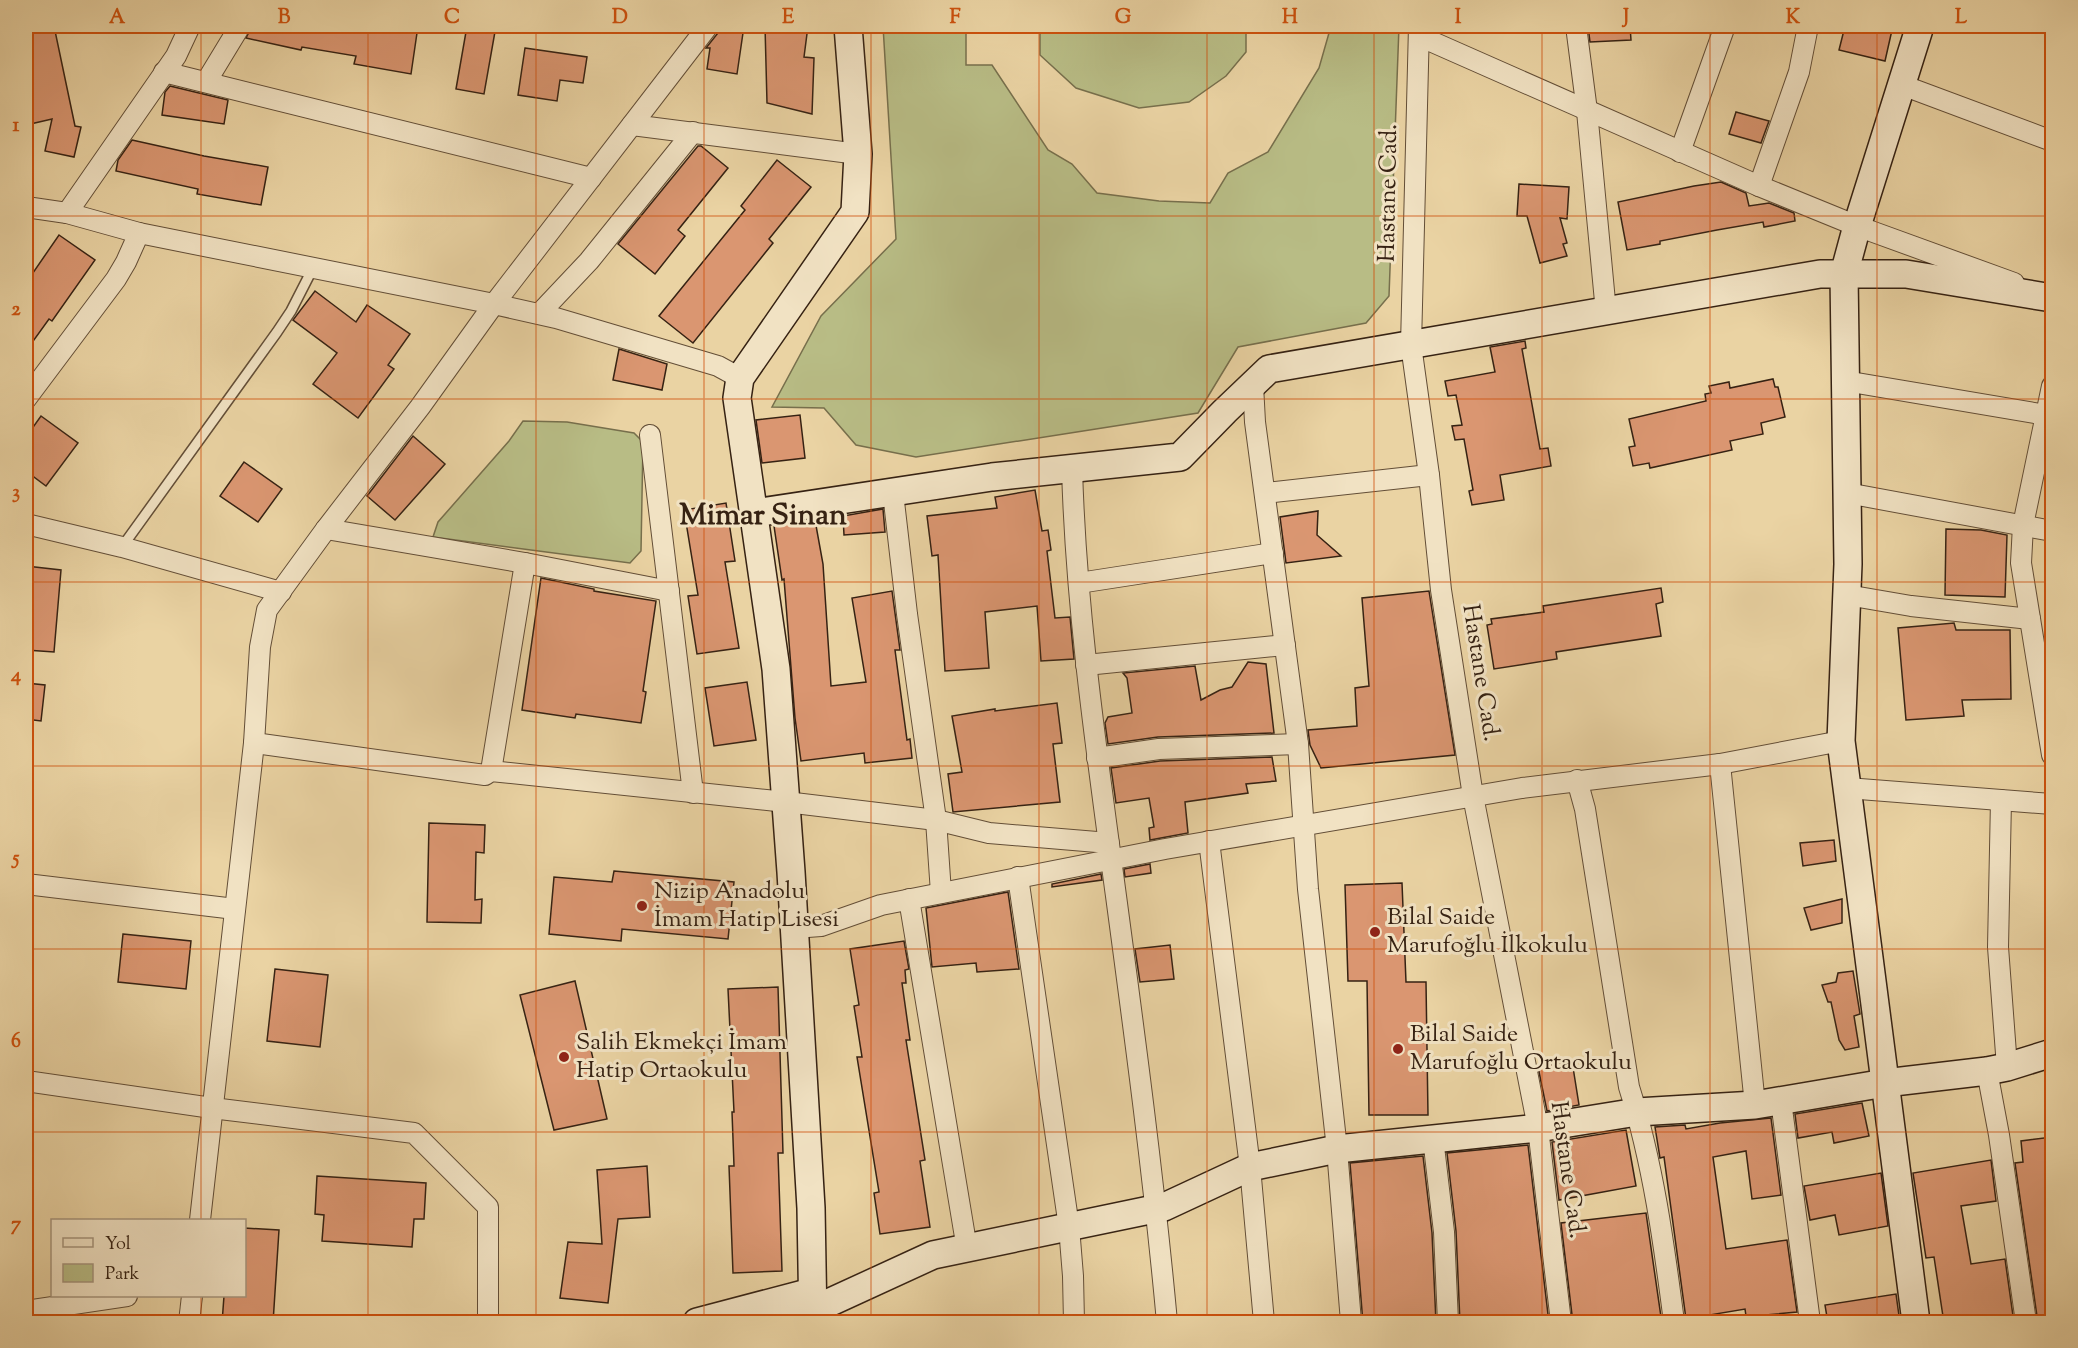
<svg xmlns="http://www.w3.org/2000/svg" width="2078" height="1348" font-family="'Sorts Mill Goudy',serif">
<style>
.green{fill:#b8bc85;stroke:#776f4c;stroke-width:1.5}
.building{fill:#da9671;stroke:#362213;stroke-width:1.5}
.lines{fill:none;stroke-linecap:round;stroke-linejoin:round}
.lane-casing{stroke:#634e37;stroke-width:12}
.street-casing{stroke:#634e37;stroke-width:22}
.secondary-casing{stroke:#362213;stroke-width:30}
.lane{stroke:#f1e2c3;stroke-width:9}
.street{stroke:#f1e2c3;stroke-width:20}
.secondary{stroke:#f1e2c3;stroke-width:27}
.grid{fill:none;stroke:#cd510d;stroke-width:1.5;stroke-opacity:0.55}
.poi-dot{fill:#8f2418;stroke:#f1e2c3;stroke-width:2}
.labels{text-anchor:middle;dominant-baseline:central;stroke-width:6;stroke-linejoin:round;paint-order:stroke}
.street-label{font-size:24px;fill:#362213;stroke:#f1e2c3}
.poi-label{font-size:24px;fill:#362213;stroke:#f1e2c3;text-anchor:start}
.district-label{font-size:30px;font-weight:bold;fill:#362213;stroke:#f1e2c3}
.neatline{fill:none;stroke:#cd510d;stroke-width:2}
.grid-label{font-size:20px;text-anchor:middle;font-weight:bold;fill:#cd510d}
</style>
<rect width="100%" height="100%" fill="#ead3a3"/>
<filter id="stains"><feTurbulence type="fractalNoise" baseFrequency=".00333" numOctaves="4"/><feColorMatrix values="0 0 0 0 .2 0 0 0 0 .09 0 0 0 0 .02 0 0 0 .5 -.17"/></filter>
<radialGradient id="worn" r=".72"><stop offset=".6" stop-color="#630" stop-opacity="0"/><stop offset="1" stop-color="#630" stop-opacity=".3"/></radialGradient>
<g class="green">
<path d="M883 26H966V65H992L1048 150 1072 164 1097 193 1159 201 1210 203 1228 173 1268 152 1319 68 1331 26H1399L1389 296 1366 323 1238 347 1198 413 916 457 856 445 824 408 772 407 821 316 896 239Z"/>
<path d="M1040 26H1246V52L1226 76 1189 102 1139 108 1076 88 1040 55Z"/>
<path d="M523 421 567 422 634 433 643 442 641 551 630 563 433 537 438 522 509 441Z"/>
</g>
<g class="building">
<path d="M26 26H54L75 126 81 127 74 157 45 151 52 119 26 125Z"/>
<path d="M252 26H418L411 74 354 64 356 56 302 47 301 50 246 38Z"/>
<path d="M467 26H496L484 94 456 89Z"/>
<path d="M720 26H744L737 74 707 69 710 48H706L718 33Z"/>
<path d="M765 26H808L804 57 814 58 812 114 767 103Z"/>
<path d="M1588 26H1630L1631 40 1590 42Z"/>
<path d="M1845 26H1871L1892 30 1885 61 1839 50Z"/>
<path d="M525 48 587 57 583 83 560 80 557 101 518 95Z"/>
<path d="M170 86 228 100 224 124 162 115 165 92Z"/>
<path d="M1736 112 1769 121 1761 143 1729 134Z"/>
<path d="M132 140 204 156 268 167 261 205 197 194 198 189 116 171 118 160Z"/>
<path d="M698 146H701L728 168 678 230 685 236 655 274 618 244Z"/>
<path d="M777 160 811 187 769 239 773 243 693 343 659 316 745 210 741 206Z"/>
<path d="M1721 182 1746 193 1749 206 1769 203 1794 213 1795 221 1764 227 1763 222 1717 230 1660 241V244L1627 250 1618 202 1694 186Z"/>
<path d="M1519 184 1569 187 1567 219 1560 218 1567 243 1563 244 1567 256 1540 263 1527 216H1517Z"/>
<path d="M59 235 95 260 52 321 49 319 26 351V283Z"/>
<path d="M315 291 356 322 367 305 410 334 388 365 394 369 358 418 313 384 337 353 293 320Z"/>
<path d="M1525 341 1526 348 1522 349 1540 449 1548 448 1551 466 1500 475 1504 500 1472 505 1469 491 1473 490 1464 439 1455 440 1452 426 1462 425 1456 395 1448 396 1445 381 1495 372 1490 347Z"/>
<path d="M619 349 667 364 662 390 613 380Z"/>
<path d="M1773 379 1775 387H1778L1785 417 1761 423 1763 434 1730 441 1732 450 1650 468 1649 463 1633 466 1629 447 1635 446 1629 419 1706 401 1705 394 1711 393 1709 386 1729 382 1730 388Z"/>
<path d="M800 415 805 458 762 463 756 420Z"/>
<path d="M41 416 78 443 46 486 26 471V437Z"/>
<path d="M413 436 445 464 395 520 367 496Z"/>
<path d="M244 462 282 489 258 522 220 496Z"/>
<path d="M1035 490 1042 531 1048 530 1051 550 1047 551 1055 618 1070 617 1074 659 1041 661 1037 606 985 612 989 668 945 671 938 555 932 556 927 516 997 508 995 497Z"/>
<path d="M726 503 735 561 725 562 739 648 697 654 688 596 698 595 684 510Z"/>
<path d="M883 509 885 532 844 535 843 516Z"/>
<path d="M1318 511 1317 535 1341 556 1286 563 1280 517Z"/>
<path d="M815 520 823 564 831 686 866 682 852 598 892 591 900 650H895L907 740 910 739 912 758 865 763 864 753 801 761 795 718 784 579 782 580 774 526Z"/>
<path d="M1946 529 1981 530 2007 535 2005 597 1945 595Z"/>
<path d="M26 566 61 570 54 652 26 650Z"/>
<path d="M541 578 594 589V591L656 601 643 691 646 692 641 723 576 714 575 718 522 710Z"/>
<path d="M1661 588 1663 602 1656 604 1661 636 1556 652 1557 659 1494 669 1487 625 1492 624 1491 619 1544 612 1543 606Z"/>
<path d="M1429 591 1455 755 1321 768 1310 745 1308 730 1357 726 1355 688 1369 686 1362 598Z"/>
<path d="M1954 623 1956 630H2010L2011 699 1962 700 1964 716 1906 720 1898 628Z"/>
<path d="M1248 662 1266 664 1274 733 1158 737 1108 744 1105 723 1108 717 1132 713 1127 678 1123 673 1195 666 1201 700 1220 690 1232 687Z"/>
<path d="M747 682 756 740 714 746 705 688Z"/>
<path d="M26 683 45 685 41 721 26 719Z"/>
<path d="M1057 703 1062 743 1053 744 1060 802 953 812 948 774 962 772 952 716 995 709V711Z"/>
<path d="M1272 757 1276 781 1246 784 1248 793 1185 802 1188 833 1150 840 1149 828 1154 827 1149 798 1116 803 1111 768 1160 761Z"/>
<path d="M429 823 485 825 484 853 476 852 475 900 482 899 481 923 427 922Z"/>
<path d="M1834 840 1836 861 1803 866 1800 843Z"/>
<path d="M1150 864 1151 873 1125 877 1124 869Z"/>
<path d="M614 871 734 882 728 939 622 929 621 941 549 934 554 877 612 882Z"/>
<path d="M1101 874 1102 880 1052 887V884Z"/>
<path d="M1402 883 1406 982H1426L1428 1115H1369L1367 981H1348L1345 885Z"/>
<path d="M1008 892 1019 969 977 972 976 963 932 967 926 908Z"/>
<path d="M1842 899V923L1811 930 1804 908Z"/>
<path d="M123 934 191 941 186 989 118 982Z"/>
<path d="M904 941 909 969 905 970 906 983H902L910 1040H906L925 1160 920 1161 930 1227 880 1234 874 1193 879 1192 857 1057H862L854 1006 859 1005 850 949Z"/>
<path d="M1170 945 1174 979 1140 982 1135 949Z"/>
<path d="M275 969 328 975 320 1047 267 1041Z"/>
<path d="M1853 971 1860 1014 1854 1016 1859 1047 1845 1050 1839 1040 1831 1002H1828L1822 985 1836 982 1838 973Z"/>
<path d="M575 981 607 1119 554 1130 520 995Z"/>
<path d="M778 987 783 1153H778L782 1271 733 1273 729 1166H734L732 1112H734L728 989Z"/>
<path d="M1572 1061 1579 1105 1547 1111 1538 1067Z"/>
<path d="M1862 1103 1869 1136 1834 1143 1832 1132 1798 1138 1795 1114Z"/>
<path d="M1771 1118 1781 1195 1752 1199 1746 1151 1713 1157 1726 1249 1787 1240 1797 1312 1766 1315 1767 1323H1747L1745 1309 1686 1319 1664 1157 1660 1158 1655 1127 1685 1125 1686 1129 1720 1123Z"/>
<path d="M1626 1130 1636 1186 1559 1200 1552 1142Z"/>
<path d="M2052 1137V1323H2038L2015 1163 2023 1162 2021 1141Z"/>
<path d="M1528 1145 1549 1323H1460L1456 1231 1447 1153Z"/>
<path d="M1423 1156 1432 1233 1436 1323H1363L1350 1163Z"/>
<path d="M1991 1160 1996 1201 1961 1206 1971 1264 2005 1259 2014 1323H1944L1934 1257 1926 1258 1913 1173Z"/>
<path d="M647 1166 650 1217 618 1219 608 1303 560 1298 568 1242 602 1244 597 1170Z"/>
<path d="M1881 1173 1888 1226 1839 1235 1835 1215 1810 1220 1804 1186Z"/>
<path d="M317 1176 426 1183 424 1219H414L412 1247 322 1241 324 1215 315 1214Z"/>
<path d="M1646 1213 1661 1317 1625 1323H1573L1561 1223Z"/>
<path d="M244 1228 279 1230 273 1323H222L224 1296H244Z"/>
<path d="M1896 1294 1900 1323H1828L1825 1305Z"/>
</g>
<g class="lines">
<g class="lane-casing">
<path id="lane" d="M122 547 277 332 291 311 313 268"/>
</g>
<g class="street-casing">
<g id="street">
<path d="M1419 26 1411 345 1429 475 1441 590 1473 796 1538 1128 1561 1322"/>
<path d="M1576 26 1587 111 1606 312"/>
<path d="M1419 36 1759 186 1857 226 2014 283"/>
<path d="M164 72 591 178"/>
<path d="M206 82 240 26"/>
<path d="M1902 85 2052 141"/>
<path d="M632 125 858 154"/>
<path d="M1680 152 1725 26"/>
<path d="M1759 186 1799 72 1808 26"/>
<path d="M26 207 67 213 139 233 494 304 556 318 718 366 740 378"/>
<path d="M67 213 176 56 190 26"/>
<path d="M539 314 589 261 693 132"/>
<path d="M1845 381 2052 416"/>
<path d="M1253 385 1255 422 1298 744 1308 889 1337 1149 1351 1322"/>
<path d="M2052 386 2023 525 2021 563 2052 755"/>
<path d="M26 399 116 279 126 262 139 233"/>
<path d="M650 435 693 793"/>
<path d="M1072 468C1076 612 1097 754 1116 896 1135 1038 1154 1180 1167 1322"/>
<path d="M893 493 907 614 936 820 941 893"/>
<path d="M1265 493 1429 475"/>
<path d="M1847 493 2052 531"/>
<path d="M26 524 122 547 281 592"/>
<path d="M326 529 525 563 669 591"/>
<path d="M1079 583 1273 553"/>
<path d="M1847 595 1911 606 2030 619"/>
<path d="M1086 665 1285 645"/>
<path d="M254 743 485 775 491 771 786 802 936 820 989 833 1109 843"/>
<path d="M1097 758 1159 749 1298 744"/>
<path d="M1720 764 1755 1105"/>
<path d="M491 771 525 563"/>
<path d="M1577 780 1585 809 1629 1087C1653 1163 1664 1244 1674 1322"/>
<path d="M1847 788 2052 804"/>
<path d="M2001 800 1998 947 2007 1067"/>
<path d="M1209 841 1250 1167 1264 1322"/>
<path d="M1018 877 1069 1227 1073 1276 1074 1322"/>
<path d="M26 884 235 909"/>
<path d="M909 899 967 1249"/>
<path d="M794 928 821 926 881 905 1165 849 1522 788 1720 764 1841 741"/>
<path d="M1987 1071 1999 1135 2026 1322"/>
<path d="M26 1081 212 1108 414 1133 488 1207V1322"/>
<path d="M1781 1101 1810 1322"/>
<path d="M1433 1138 1444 1232 1448 1322"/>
<path d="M200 1220 254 743 260 647 267 610 326 529 420 407 494 304 708 26"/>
<path d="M26 1311 127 1296"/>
<path d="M189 1322 192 1296"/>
</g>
</g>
<g class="secondary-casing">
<g id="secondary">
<path d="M754 513 992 477 1180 457 1225 411 1269 369 1820 274H1906L2052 298"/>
<path d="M697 1322 811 1292"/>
<path d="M782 1322 811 1311 933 1255 1164 1207 1250 1167 1337 1149 1538 1128 1637 1112 1755 1105 1885 1083 1987 1071 2007 1067 2052 1053"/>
<path d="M813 1322 811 1208 791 872 776 669 737 398 740 378 855 212 858 154 848 26"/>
<path d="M1916 1322 1841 741 1848 564 1844 274 1857 226 1920 26"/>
</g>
</g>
<use href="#lane" class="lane"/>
<use href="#street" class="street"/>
<use href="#secondary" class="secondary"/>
</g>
<path class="grid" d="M201 26V1220M368 26V1322M536 26V1322M704 26V1322M871 26V1322M1039 26V1322M1207 26V1322M1374 26V1322M1542 26V1322M1710 26V1322M1877 26V1322M26 216H2052M26 399H2052M26 582H2052M26 766H2052M26 949H2052M26 1132H2052M201 1296V1322"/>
<g class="poi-dot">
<circle cx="642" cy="906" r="6"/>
<circle cx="1375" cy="932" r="6"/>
<circle cx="1398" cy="1049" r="6"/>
<circle cx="564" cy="1057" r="6"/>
</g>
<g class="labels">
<g class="street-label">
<text transform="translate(1389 193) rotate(-89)">Hastane Cad.</text>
<text transform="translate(1480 673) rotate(81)">Hastane Cad.</text>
<text transform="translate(1567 1170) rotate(82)">Hastane Cad.</text>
</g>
<g class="poi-label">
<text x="654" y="892">Nizip Anadolu<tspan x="654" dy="28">İmam Hatip Lisesi</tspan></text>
<text x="1387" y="918">Bilal Saide<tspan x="1387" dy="28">Marufoğlu İlkokulu</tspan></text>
<text x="1410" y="1035">Bilal Saide<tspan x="1410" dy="28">Marufoğlu Ortaokulu</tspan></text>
<text x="576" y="1043">Salih Ekmekçi İmam<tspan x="576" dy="28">Hatip Ortaokulu</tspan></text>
</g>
<g class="district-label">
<text x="763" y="516">Mimar Sinan</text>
</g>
</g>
<rect width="2078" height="1348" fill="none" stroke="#ead3a3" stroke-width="66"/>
<rect x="51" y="1219" width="195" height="78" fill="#f1e2c3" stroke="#a6957d" stroke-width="1.5"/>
<rect x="63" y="1238" width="30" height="9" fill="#f1e2c3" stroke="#a6957d" stroke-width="1.5"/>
<text x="105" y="1249" font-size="18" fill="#362213">Yol</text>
<rect x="63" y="1264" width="30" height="18" fill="#b8bc85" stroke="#a6957d" stroke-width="1.5"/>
<text x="105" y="1279" font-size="18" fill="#362213">Park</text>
<rect x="33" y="33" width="2012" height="1282" class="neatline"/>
<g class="grid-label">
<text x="117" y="23">A</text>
<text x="284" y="23">B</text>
<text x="452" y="23">C</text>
<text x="620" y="23">D</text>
<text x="788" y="23">E</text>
<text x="955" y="23">F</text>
<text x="1123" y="23">G</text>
<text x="1290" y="23">H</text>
<text x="1458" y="23">I</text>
<text x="1626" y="23">J</text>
<text x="1793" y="23">K</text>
<text x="1961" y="23">L</text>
<text x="16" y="131">1</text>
<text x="16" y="315">2</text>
<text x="16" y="498">3</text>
<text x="16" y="681">4</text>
<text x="16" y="864">5</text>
<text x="16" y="1047">6</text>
<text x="16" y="1230">7</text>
</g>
<rect width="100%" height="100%" filter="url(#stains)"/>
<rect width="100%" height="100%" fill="url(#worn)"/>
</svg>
